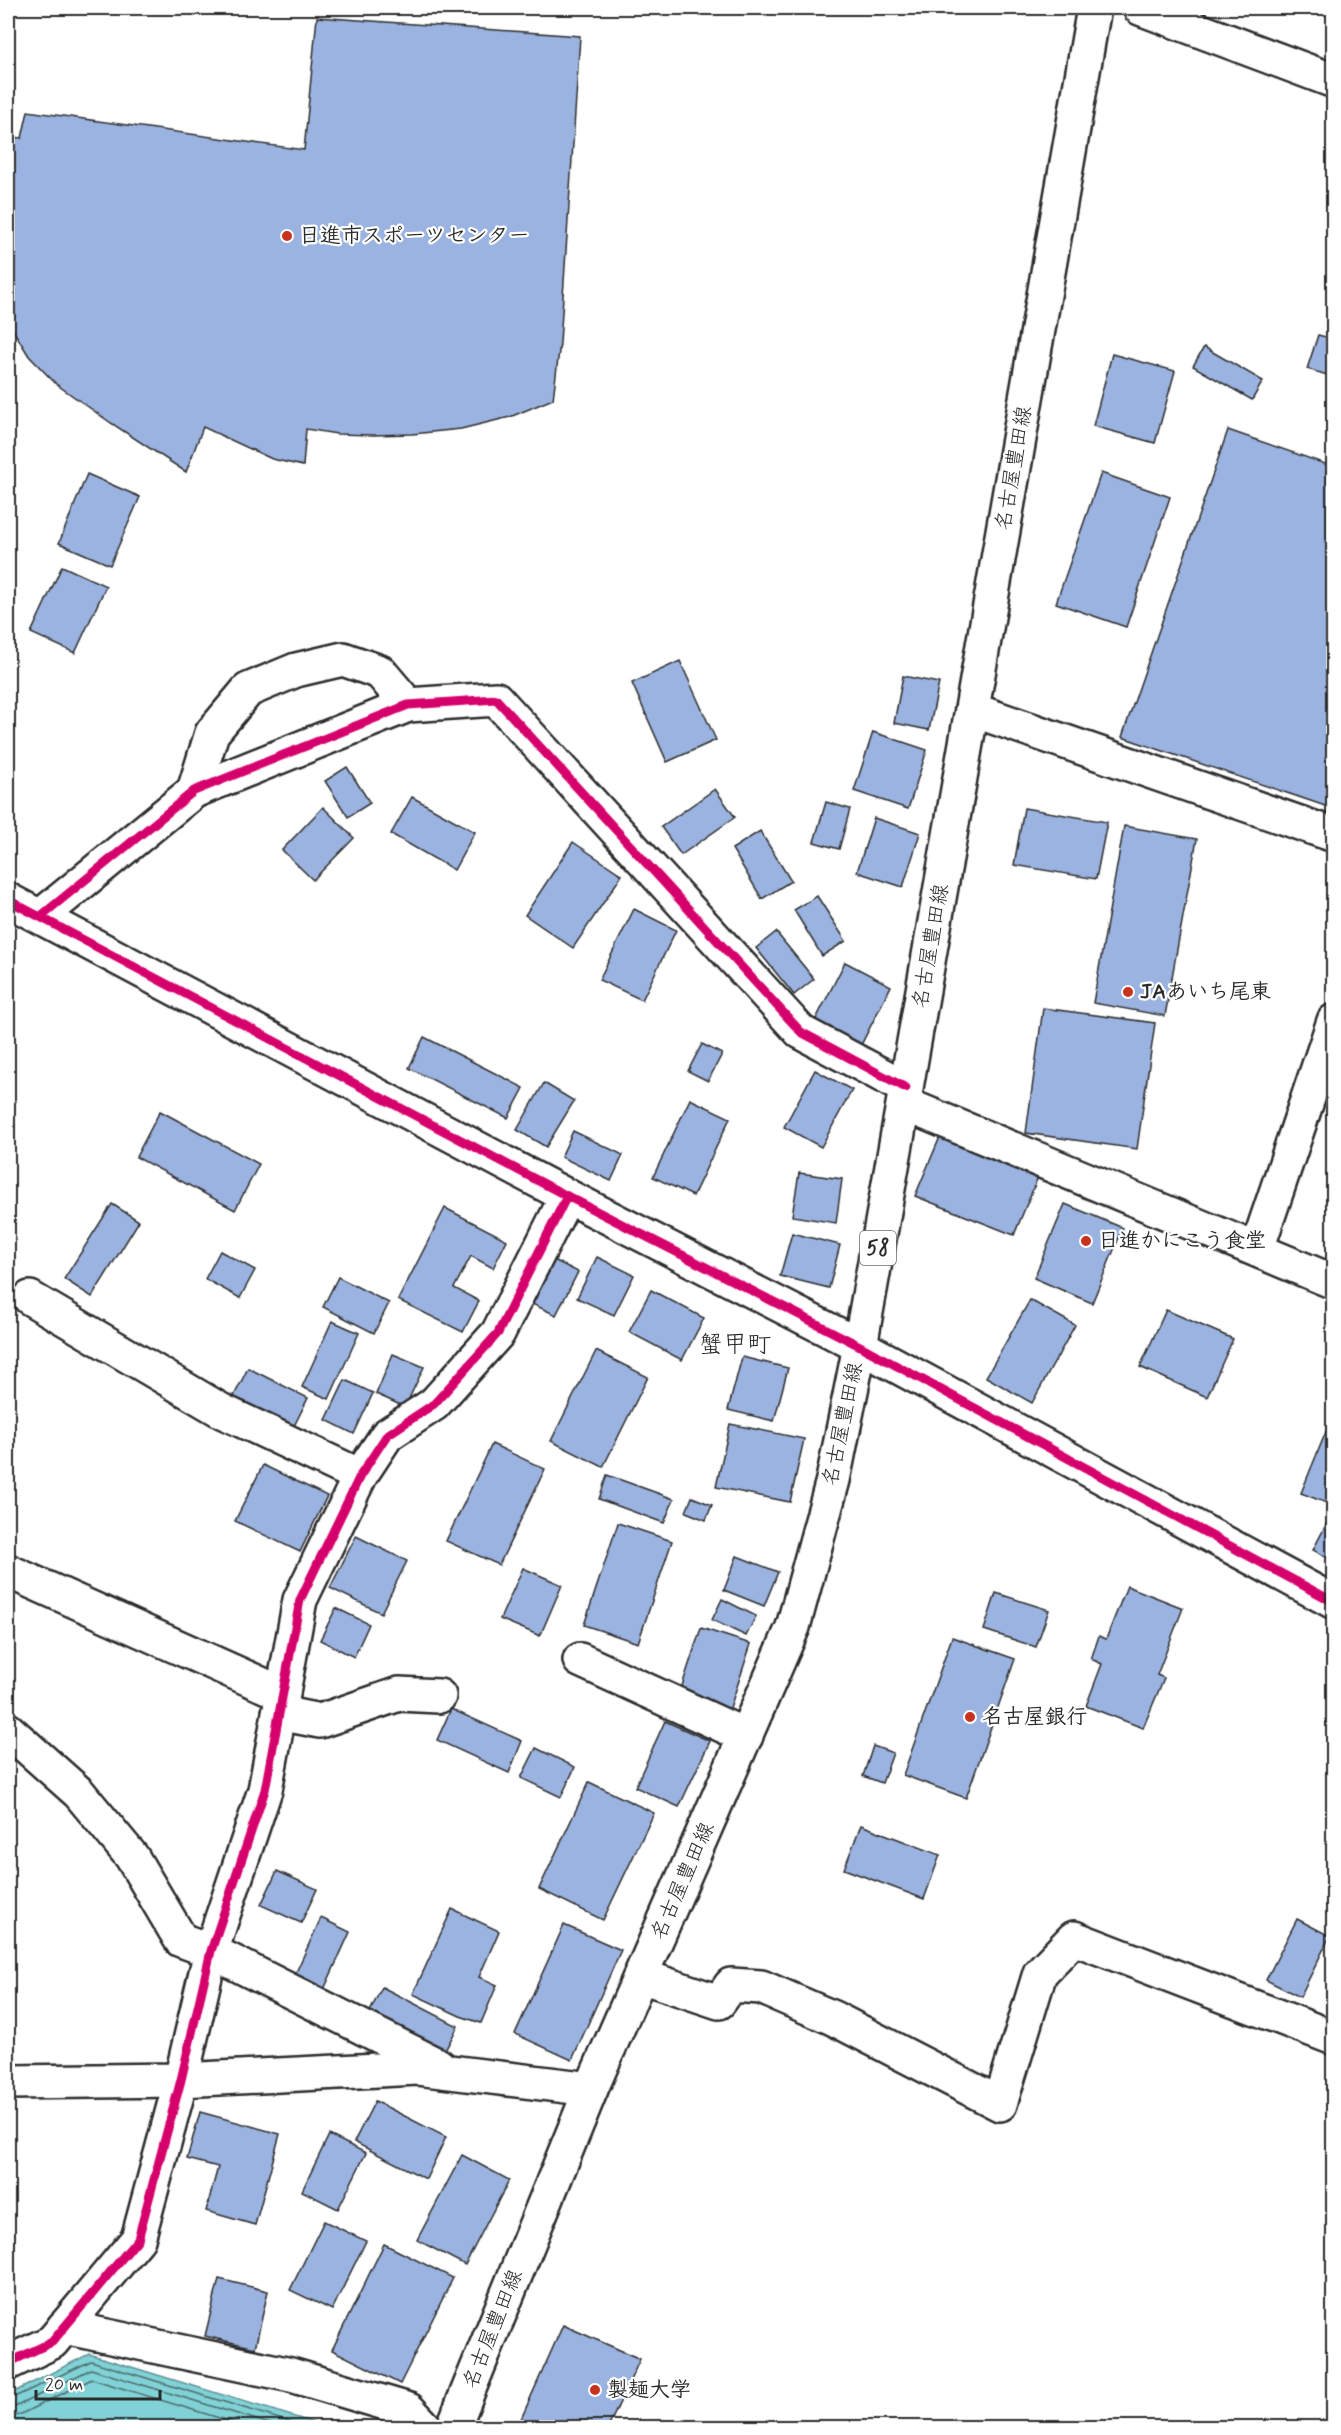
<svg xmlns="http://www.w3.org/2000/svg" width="1341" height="2435" font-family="Mynerve,'Klee One',sans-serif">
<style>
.water{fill:#80d2d6;stroke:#5e8f92;stroke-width:1.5}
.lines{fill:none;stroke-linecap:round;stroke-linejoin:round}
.shore{stroke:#4d6e6f;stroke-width:1.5}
.building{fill:#9bb3e0;stroke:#2b2b2b;stroke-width:1.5}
.minor-casing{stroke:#2b2b2b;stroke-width:38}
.major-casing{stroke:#2b2b2b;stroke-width:38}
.minor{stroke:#fff;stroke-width:33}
.major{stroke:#fff;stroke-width:33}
.cycleway-casing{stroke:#fff;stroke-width:13}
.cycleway{stroke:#d6006c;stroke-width:9}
.poi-dot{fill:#c8321e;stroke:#fff;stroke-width:2}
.labels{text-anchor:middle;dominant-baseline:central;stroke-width:4.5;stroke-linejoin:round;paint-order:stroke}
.shield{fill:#fff;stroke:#6b6b6b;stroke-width:1.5}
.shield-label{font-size:20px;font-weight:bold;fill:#2b2b2b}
.poi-label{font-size:21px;font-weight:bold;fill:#2b2b2b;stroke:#fff;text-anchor:start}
.street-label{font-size:21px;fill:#2b2b2b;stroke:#fff}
.quarter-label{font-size:24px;fill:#2b2b2b;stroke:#fff}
</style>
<rect width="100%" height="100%" fill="#fff"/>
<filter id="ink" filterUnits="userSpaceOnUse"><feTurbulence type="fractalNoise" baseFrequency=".0167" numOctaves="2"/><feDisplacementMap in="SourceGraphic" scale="12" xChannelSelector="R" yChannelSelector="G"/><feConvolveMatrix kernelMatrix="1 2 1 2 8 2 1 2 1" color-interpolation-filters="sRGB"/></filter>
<g filter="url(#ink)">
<path class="water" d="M89 2354 318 2424 319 2427H8V2395Z"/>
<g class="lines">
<g class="shore">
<path d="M8 2400 91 2361 309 2428"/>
<path d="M8 2408 15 2407 91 2369 283 2428"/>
<path d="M8 2417 19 2415 92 2379 252 2428"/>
</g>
</g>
<g class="building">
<path d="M317 17 580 36 560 343 553 399 510 417 461 429 412 434 373 435 337 434 306 429 303 466 272 459 203 427 186 472 111 423 56 384 29 356 8 322V137L22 138 28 111 304 150Z"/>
<path d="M1318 335 1334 339V377L1307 369Z"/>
<path d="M1204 347 1263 381 1252 400 1193 366Z"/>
<path d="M1112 354 1175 371 1155 443 1093 426Z"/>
<path d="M1228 430 1334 467V809L1122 737Z"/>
<path d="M1101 473 1170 497 1126 627 1056 603Z"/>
<path d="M87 474 140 497 110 565 59 543Z"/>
<path d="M62 566 106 586 75 653 31 633Z"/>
<path d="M680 661 716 740 667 762 632 683Z"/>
<path d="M903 676 939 683 929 730 894 723Z"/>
<path d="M873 732 927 750 908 809 854 791Z"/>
<path d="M347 767 370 803 348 817 325 781Z"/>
<path d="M715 789 735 817 681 855 661 827Z"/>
<path d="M412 797 475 832 454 870 391 834Z"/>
<path d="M826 802 850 809 839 849 814 842Z"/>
<path d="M323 807 354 838 313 880 282 850Z"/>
<path d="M1024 808 1107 822 1096 879 1014 865Z"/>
<path d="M874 818 920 833 903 887 857 872Z"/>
<path d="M1124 826 1197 839 1165 1016 1093 1003Z"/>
<path d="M760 831 791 881 762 899 732 849Z"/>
<path d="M573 842 622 875 573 948 525 915Z"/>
<path d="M817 896 846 941 822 956 794 910Z"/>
<path d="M634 909 676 930 642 1000 599 980Z"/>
<path d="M776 932 814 979 794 995 756 948Z"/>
<path d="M845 962 891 986 858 1051 812 1027Z"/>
<path d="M1043 1008 1155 1023 1137 1149 1026 1133Z"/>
<path d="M424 1037 524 1088 508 1118 409 1068Z"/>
<path d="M702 1044 722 1054 708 1081 688 1071Z"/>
<path d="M815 1070 852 1090 821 1147 784 1127Z"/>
<path d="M544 1083 574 1101 546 1147 517 1130Z"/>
<path d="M690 1099 730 1118 693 1196 653 1177Z"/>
<path d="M160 1111 259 1164 235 1210 136 1157Z"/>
<path d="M573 1131 623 1155 611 1181 561 1157Z"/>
<path d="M940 1137 1038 1177 1014 1235 915 1196Z"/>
<path d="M799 1173 842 1179 836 1223 792 1216Z"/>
<path d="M112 1204 139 1221 92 1297 64 1279Z"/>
<path d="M1065 1204 1123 1228 1092 1303 1034 1278Z"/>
<path d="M445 1208 507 1240 493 1268 471 1256 454 1288 479 1301 463 1332 398 1300Z"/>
<path d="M792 1233 840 1245 829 1288 780 1276Z"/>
<path d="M220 1251 255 1270 240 1298 205 1279Z"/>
<path d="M597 1257 634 1275 614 1315 577 1298Z"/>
<path d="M554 1260 578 1272 556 1315 532 1304Z"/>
<path d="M338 1277 389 1303 374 1333 323 1307Z"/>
<path d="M651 1290 704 1318 682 1360 629 1332Z"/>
<path d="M1030 1300 1075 1325 1032 1403 986 1377Z"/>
<path d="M1166 1310 1233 1339 1207 1397 1140 1367Z"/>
<path d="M332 1321 359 1333 329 1399 302 1387Z"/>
<path d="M596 1351 648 1377 603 1467 551 1441Z"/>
<path d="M393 1354 424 1367 405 1407 376 1394Z"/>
<path d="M742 1357 788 1368 774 1421 728 1410Z"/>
<path d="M248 1368 308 1398 292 1430 232 1400Z"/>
<path d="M345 1380 373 1393 354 1434 326 1420Z"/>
<path d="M1334 1412V1506L1301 1493Z"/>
<path d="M730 1424 804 1439 790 1502 716 1487Z"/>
<path d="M492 1444 545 1469 499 1565 446 1541Z"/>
<path d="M263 1465 327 1496 300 1552 235 1521Z"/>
<path d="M607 1475 674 1499 664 1523 599 1499Z"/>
<path d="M692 1497 712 1505 706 1520 686 1512Z"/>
<path d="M1328 1521 1334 1524V1561L1313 1550Z"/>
<path d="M618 1523 672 1541 638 1643 584 1625Z"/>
<path d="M356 1536 407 1561 381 1613 330 1588Z"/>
<path d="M737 1556 778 1572 764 1606 724 1590Z"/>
<path d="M523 1568 562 1585 540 1636 500 1619Z"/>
<path d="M1127 1586 1183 1608 1157 1675 1164 1678 1143 1728 1086 1706 1102 1664 1091 1659 1099 1636 1106 1639Z"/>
<path d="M996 1593 1049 1610 1036 1647 984 1630Z"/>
<path d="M722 1599 756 1616 746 1636 712 1620Z"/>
<path d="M336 1608 369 1624 354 1657 320 1640Z"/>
<path d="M701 1628 751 1644 727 1717 677 1701Z"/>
<path d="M952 1637 1015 1659 966 1798 903 1775Z"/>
<path d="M451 1709 522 1741 509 1773 437 1740Z"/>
<path d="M665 1721 710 1741 679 1807 635 1787Z"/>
<path d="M873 1746 893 1753 882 1783 863 1776Z"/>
<path d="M536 1748 575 1767 561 1797 521 1778Z"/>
<path d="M589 1782 654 1813 603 1920 539 1889Z"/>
<path d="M861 1825 940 1855 924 1899 844 1869Z"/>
<path d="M277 1871 317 1889 301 1923 261 1905Z"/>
<path d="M452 1909 499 1931 479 1977 497 1985 481 2023 460 2016 413 1994Z"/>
<path d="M321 1918 350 1932 321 1996 291 1983Z"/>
<path d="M1297 1919 1330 1936 1300 1997 1266 1980Z"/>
<path d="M564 1925 621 1950 572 2060 515 2034Z"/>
<path d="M382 1987 458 2026 440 2060 365 2022Z"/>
<path d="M375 2101 446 2137 426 2179 354 2142Z"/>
<path d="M200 2112 280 2134 255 2225 206 2211 218 2167 187 2159Z"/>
<path d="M329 2135 366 2153 338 2209 302 2191Z"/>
<path d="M462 2155 509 2180 465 2265 417 2240Z"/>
<path d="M324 2221 366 2241 332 2310 290 2290Z"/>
<path d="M384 2244 453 2278 400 2384 332 2350Z"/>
<path d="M219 2279 268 2291 255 2348 205 2336Z"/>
<path d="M563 2325 640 2359 608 2428H517Z"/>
</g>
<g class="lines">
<g class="minor-casing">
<g id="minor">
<path d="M1140 8 1334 81"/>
<path d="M973 710 1334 835"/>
<path d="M194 791 212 733 248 690 296 670 343 659 380 672 408 705"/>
<path d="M8 900 567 1196 860 1346 1334 1602"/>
<path d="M41 916 194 791 408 705 496 699 801 1032 906 1088"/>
<path d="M904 1104 1334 1282"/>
<path d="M1257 1249 1334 1021"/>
<path d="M30 1298 222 1411 360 1476"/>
<path d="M8 1571 283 1694"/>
<path d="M580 1660 746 1736"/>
<path d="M279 1713 320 1721 399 1694 439 1696"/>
<path d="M8 1730 79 1793 132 1857 181 1940 211 1951 439 2066"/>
<path d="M641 1976 719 2002 731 1985 761 1987 833 2018 1000 2104 1040 1973 1074 1938 1334 2038"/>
<path d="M8 2082 181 2080 417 2068 591 2089"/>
<path d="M64 2327 291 2375 409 2410 426 2428"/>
<path d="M8 2363 52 2342 138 2239 181 2080 211 1951 265 1790 300 1600 360 1476 387 1435 434 1404 498 1333 567 1196"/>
</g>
</g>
<g class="major-casing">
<path id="major" d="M453 2428 591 2089 793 1627 833 1480 860 1346 906 1088 1094 8"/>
</g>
<use href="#minor" class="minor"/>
<use href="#major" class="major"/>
<g class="cycleway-casing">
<g id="cycleway">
<path d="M8 900 567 1196 860 1346 1334 1602"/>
<path d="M41 916 194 791 408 705 496 699 801 1032 906 1088"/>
<path d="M8 2363 52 2342 138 2239 181 2080 211 1951 265 1790 300 1600 360 1476 387 1435 434 1404 498 1333 567 1196"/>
</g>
</g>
<use href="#cycleway" class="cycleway"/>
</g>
</g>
<g class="poi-dot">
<circle cx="287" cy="236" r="6"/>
<circle cx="1128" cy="992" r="6"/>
<circle cx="1086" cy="1241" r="6"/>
<circle cx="970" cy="1717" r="6"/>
<circle cx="595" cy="2390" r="6"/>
</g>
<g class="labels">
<rect class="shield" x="860" y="1231" width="36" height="34" rx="4.5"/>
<g class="shield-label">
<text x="878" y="1248">58</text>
</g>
<g class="poi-label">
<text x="299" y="236">日進市スポーツセンター</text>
<text x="1140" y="992">JAあいち尾東</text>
<text x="1098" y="1241">日進かにこう食堂</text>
<text x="982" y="1717">名古屋銀行</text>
<text x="607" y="2390">製麺大学</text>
</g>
<g class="street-label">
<text transform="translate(1014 468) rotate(-80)">名古屋豊田線</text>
<text transform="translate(931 946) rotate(-80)">名古屋豊田線</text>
<text transform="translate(843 1424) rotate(-78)">名古屋豊田線</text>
<text transform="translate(683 1881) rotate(-66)">名古屋豊田線</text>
<text transform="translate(493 2329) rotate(-68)">名古屋豊田線</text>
</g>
<g class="quarter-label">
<text x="735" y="1345">蟹甲町</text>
</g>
</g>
<rect width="1341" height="2435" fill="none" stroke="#fff" stroke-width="30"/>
<rect x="15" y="15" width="1311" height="2405" fill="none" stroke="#2b2b2b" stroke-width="2" filter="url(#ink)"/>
<path d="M36 2390v9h124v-9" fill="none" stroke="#2b2b2b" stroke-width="3"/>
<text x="45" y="2390" font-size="18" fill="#2b2b2b" stroke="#ffffff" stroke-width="4.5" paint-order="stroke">20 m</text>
</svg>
